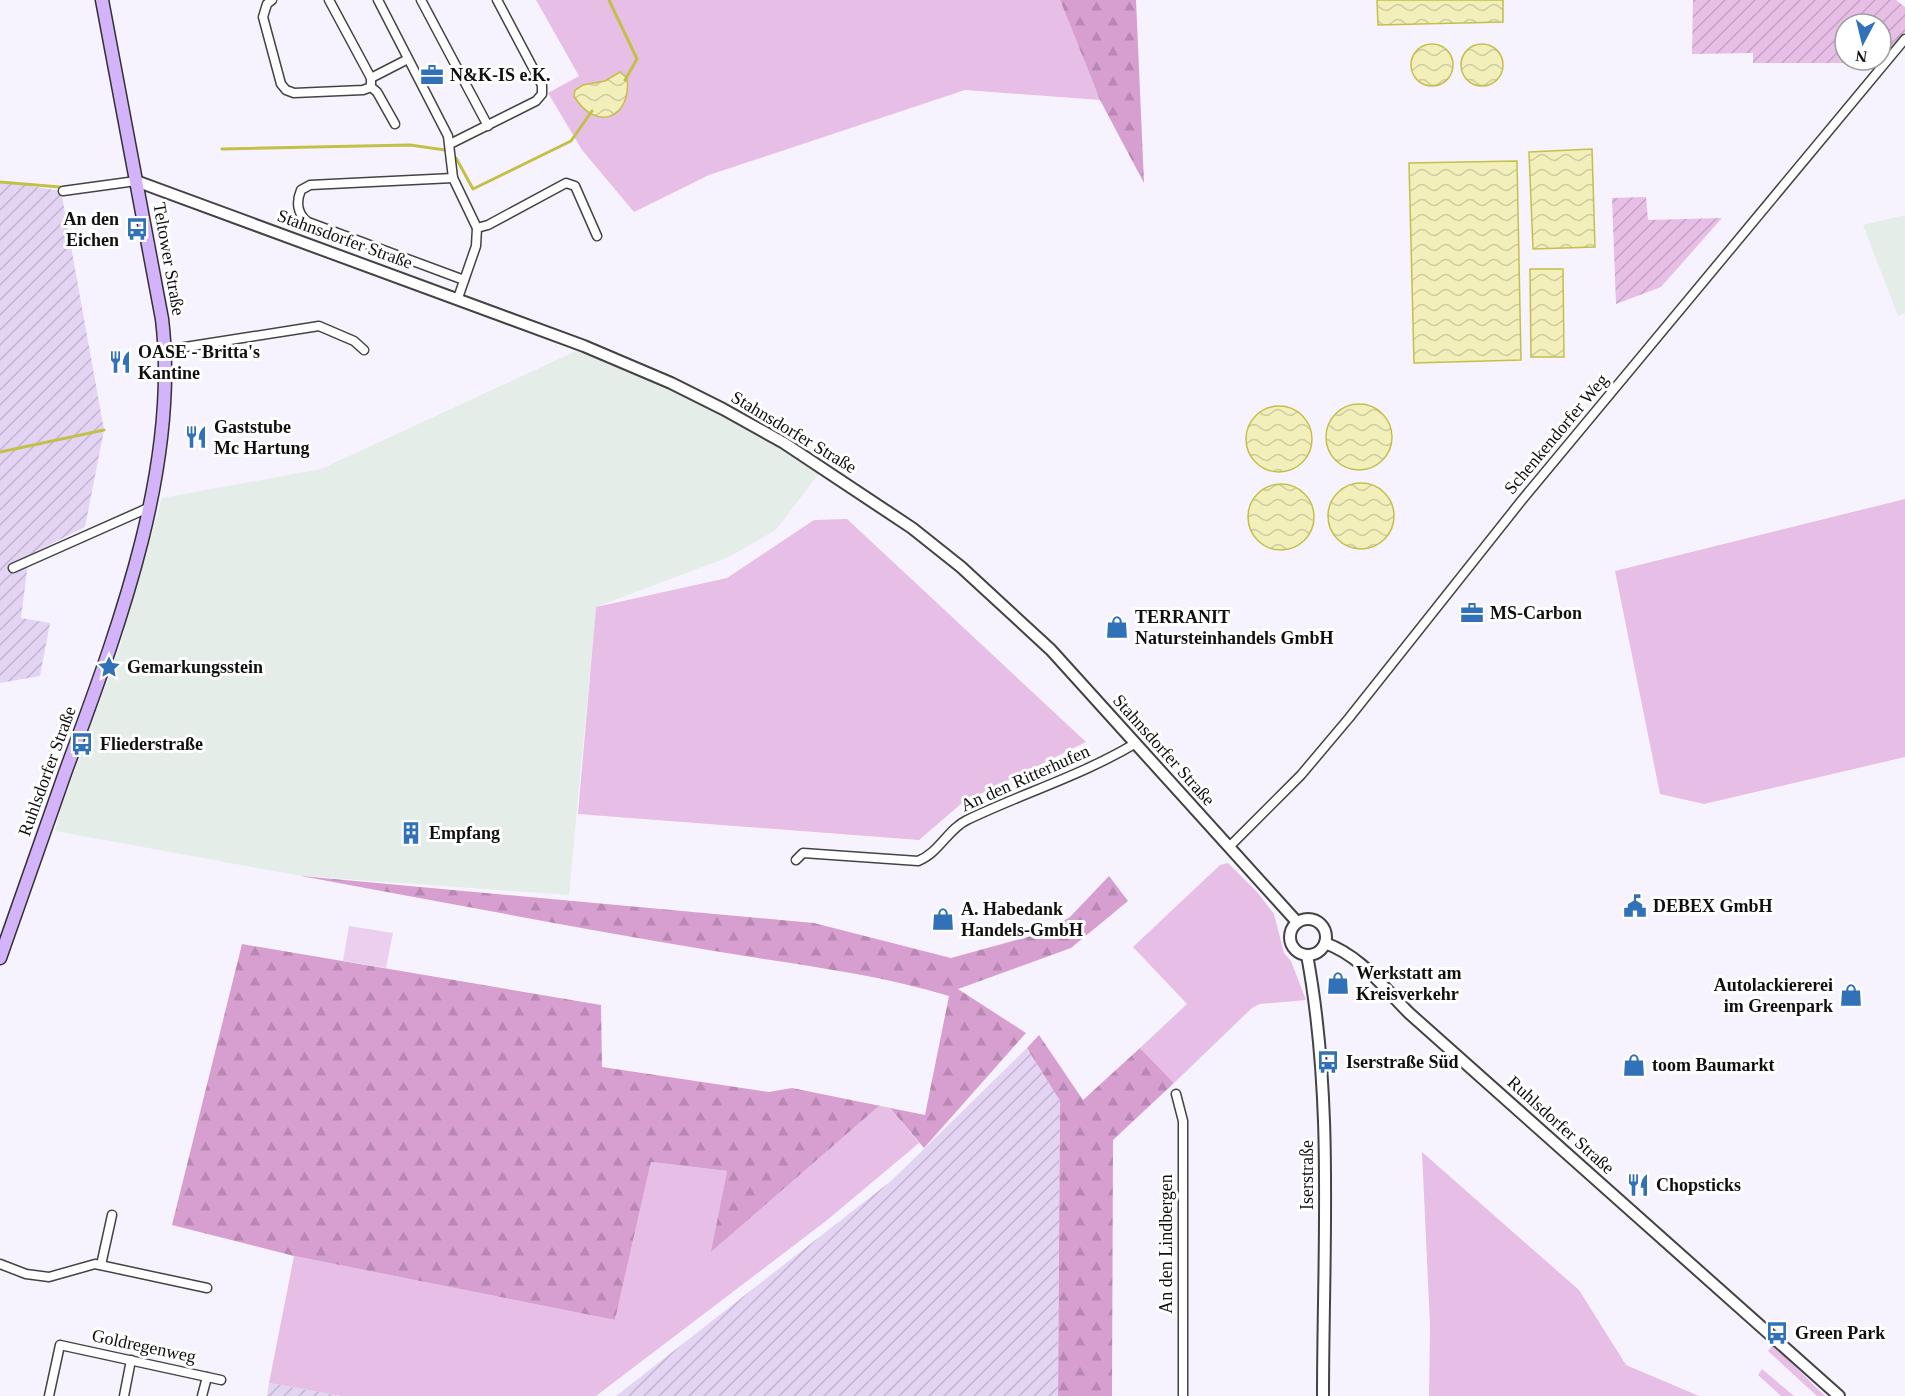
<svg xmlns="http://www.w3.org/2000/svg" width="1905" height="1396" font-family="'Times New Roman',serif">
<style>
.industrial{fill:#e5ede9}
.farmland{fill:url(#farmland-furrows)}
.grass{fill:#e7bee5}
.forest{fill:url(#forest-firs)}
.garden{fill:url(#garden-furrows);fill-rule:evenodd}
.pitch{fill:#eccfef}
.water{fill:url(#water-waves);stroke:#c4c047;stroke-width:1.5}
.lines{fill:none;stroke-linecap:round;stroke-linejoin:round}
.stream{stroke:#c4c047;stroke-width:3}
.minor-casing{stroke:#434343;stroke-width:11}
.tertiary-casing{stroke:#434343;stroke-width:14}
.secondary-casing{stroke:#323232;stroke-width:15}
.minor{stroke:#fff;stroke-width:8}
.tertiary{stroke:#fff;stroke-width:10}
.secondary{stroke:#d3b3f9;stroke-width:12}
.labels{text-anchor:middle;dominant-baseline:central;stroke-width:6;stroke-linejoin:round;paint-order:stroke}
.poi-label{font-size:18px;font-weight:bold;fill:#101010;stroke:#fff;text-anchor:start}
.street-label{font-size:18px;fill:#101010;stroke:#fff}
</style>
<defs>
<pattern id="farmland-furrows" width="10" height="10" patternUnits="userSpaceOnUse" patternTransform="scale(1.5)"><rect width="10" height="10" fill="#e3d4f3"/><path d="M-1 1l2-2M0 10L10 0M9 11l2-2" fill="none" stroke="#c2b5cf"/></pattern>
<pattern id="forest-firs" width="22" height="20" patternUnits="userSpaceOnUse" patternTransform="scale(1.5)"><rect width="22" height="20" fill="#d79fd0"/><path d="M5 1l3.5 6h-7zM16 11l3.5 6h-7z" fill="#b888b2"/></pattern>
<pattern id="garden-furrows" width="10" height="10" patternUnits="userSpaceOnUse" patternTransform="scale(1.5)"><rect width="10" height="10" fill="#e7bee5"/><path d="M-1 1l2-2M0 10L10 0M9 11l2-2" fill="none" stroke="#c5a2c3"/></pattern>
<pattern id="water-waves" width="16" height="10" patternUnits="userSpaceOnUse" patternTransform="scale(1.5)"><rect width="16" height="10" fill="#f2efbb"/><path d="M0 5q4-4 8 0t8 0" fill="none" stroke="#cecca0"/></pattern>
</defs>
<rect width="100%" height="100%" fill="#f7f3fe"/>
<g class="industrial">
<path d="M1905 215V313L1898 316 1863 225Z"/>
<path d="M578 350 684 395H696L823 468 776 530 729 557 596 607 569 895 301 876 55 831 61 808 120 646 162 498 321 469Z"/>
</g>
<g class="farmland">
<path d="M0 181 61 191 104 430 85 527 29 555 21 618 50 623 40 676 0 683Z"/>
<path d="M1027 1048 1060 1101 1058 1396H616L891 1181Z"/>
<path d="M269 1383 341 1396H267Z"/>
</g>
<g class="grass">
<path d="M536 0H1060L1100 100 965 90 709 175 634 212 582 150 548 93 579 76Z"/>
<path d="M1905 499V757L1704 804 1660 794 1615 571Z"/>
<path d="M847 519 1086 742 962 803 919 840 578 814 596 607 727 578 814 520Z"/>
<path d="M1228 863 1258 893 1274 914 1284 953 1291 961 1306 1000 1260 1004 1252 1008 1174 1083 1140 1048 1187 1004 1133 947 1220 865Z"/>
<path d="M879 1106 890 1108 919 1143 826 1221 596 1396H341L269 1383 294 1256 615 1320 651 1162 727 1171 712 1251Z"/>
<path d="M1422 1152 1579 1290 1626 1365 1699 1396H1429L1430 1325Z"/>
<path d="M1773 1345 1825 1396H1817L1768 1351Z"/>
<path d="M1762 1369 1794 1396H1781L1758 1375Z"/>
</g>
<g class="forest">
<path d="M1060 0H1136L1144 183 1100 100Z"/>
<path d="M301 876 814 923 951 958 1042 933 1070 917 1109 876 1128 901 1071 948 958 989 1026 1033 924 1148 890 1108 879 1106 711 1252 727 1171 651 1162 615 1320 294 1256 172 1225 242 944 601 1005 602 1067 769 1092 792 1088 925 1115 949 996C871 972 789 964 708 950 572 927 437 901 301 876Z"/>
<path d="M1039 1035 1083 1100 1140 1048 1174 1083 1113 1140 1112 1396H1058L1060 1101 1027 1048Z"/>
</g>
<g class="garden">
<path d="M1693 0H1896L1905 7V32L1880 63H1753V53L1692 54ZM1845 24H1881V60H1845Z"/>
<path d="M1646 197 1648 220 1722 218 1661 287 1616 304 1612 198Z"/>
</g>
<path class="pitch" d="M349 926 393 933 386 968 343 961Z"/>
<g class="water">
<path d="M1377 0H1503V22L1378 25Z"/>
<circle cx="1482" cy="65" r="21"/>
<circle cx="1432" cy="65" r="21"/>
<path d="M620 72 627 78C632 118 596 133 574 96L575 90 583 85 605 81Z"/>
<path d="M1592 149 1595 247 1533 249 1529 152Z"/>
<path d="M1517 161 1521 360 1414 363 1409 163Z"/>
<path d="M1530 269H1563L1564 357H1531Z"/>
<circle cx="1359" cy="437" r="33"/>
<circle cx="1279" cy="439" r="33"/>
<circle cx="1361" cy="516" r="33"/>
<circle cx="1281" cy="517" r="33"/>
</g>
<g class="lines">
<g class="stream">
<path d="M609 0 637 59 625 80"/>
<path d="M222 149 410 145 445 150"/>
<path d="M456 158 473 189 571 141 592 111"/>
<path d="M0 182 60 187"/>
<path d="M0 452 104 430"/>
</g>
<g class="minor-casing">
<g id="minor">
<path d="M272 0 267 4 263 17 281 84 286 90 294 93 363 90 371 87V78L329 0"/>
<path d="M378 0 448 136 453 178 477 228 476 246 458 298"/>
<path d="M421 0 488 126"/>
<path d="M371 78 408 59"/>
<path d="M371 87 377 92 395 124"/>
<path d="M450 144 536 101 542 94V85L497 0"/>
<path d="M453 178 310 185 301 190C296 202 297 214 308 222L464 280"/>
<path d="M63 191 136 181"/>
<path d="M477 228 488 225 566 183 575 186 597 236"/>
<path d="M166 350 319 326 354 341 364 350"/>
<path d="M13 568 148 508"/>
<path d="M1229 847 1301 775 1349 718 1522 500 1905 39"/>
<path d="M796 860 803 853 918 861C939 853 948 829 967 820 1023 793 1083 775 1136 743"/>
<path d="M1176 1094 1183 1121V1396"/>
<path d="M0 1264 26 1274 49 1277 95 1264 207 1288"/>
<path d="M101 1265 112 1215"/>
<path d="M49 1396 60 1345 221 1380"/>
<path d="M124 1396 131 1360"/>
<path d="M202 1396 207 1377"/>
</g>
</g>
<g class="tertiary-casing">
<g id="tertiary">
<path d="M136 181 584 346 671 383 723 409 784 443 912 528 961 567 1051 650 1297 922"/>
<circle cx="1308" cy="937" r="18"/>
<path d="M1325 943C1361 956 1382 986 1409 1013L1839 1396"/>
<path d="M1307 955C1334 1099 1323 1249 1323 1396"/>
</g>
</g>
<g class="secondary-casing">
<path id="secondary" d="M0 958C22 896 43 834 65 773 116 634 180 469 162 319L102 0"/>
</g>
<use href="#minor" class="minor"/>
<use href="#tertiary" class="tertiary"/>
<use href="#secondary" class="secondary"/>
</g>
<defs>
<g id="office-bare" transform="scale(1.8)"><path d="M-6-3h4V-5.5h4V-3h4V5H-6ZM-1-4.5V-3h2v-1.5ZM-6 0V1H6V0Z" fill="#3071b7" stroke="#fff" stroke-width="2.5" paint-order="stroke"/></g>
<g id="bus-bare" transform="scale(1.8)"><path d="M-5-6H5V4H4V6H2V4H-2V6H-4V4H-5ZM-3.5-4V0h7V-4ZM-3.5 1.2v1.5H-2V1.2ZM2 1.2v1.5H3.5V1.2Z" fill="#3071b7" stroke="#fff" stroke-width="2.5" paint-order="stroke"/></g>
<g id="restaurant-bare" transform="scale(1.8)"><path d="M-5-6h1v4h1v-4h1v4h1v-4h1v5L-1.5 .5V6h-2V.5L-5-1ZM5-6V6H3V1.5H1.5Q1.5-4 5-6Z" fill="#3071b7" stroke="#fff" stroke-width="2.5" paint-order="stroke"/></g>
<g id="shop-bare" transform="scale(1.8)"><path d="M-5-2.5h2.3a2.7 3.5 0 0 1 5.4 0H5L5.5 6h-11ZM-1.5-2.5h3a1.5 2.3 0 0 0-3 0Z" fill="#3071b7" stroke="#fff" stroke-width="2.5" paint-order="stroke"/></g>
<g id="sight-bare" transform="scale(1.8)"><path d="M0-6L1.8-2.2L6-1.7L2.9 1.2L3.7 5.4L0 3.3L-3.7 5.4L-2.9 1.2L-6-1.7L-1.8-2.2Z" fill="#3071b7" stroke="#fff" stroke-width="2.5" paint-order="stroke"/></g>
<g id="building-bare" transform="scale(1.8)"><path d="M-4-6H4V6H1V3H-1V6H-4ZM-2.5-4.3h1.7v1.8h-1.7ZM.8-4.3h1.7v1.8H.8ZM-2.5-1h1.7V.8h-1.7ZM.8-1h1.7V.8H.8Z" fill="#3071b7" stroke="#fff" stroke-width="2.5" paint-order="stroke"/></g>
<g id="civic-bare" transform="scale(1.8)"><path d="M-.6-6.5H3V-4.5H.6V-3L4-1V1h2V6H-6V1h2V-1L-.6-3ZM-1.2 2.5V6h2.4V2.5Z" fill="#3071b7" stroke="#fff" stroke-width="2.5" paint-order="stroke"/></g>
</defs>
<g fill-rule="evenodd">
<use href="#office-bare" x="432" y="75"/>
<use href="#bus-bare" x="137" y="229"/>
<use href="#restaurant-bare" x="120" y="362"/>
<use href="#restaurant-bare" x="196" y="437"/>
<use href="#office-bare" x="1472" y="613"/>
<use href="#shop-bare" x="1117" y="627"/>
<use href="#sight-bare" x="109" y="667"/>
<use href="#bus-bare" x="82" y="744"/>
<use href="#building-bare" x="411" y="833"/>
<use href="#civic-bare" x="1635" y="906"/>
<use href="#shop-bare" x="943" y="919"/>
<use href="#shop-bare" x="1338" y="983"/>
<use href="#shop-bare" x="1851" y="995"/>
<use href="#bus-bare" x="1328" y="1062"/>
<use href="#shop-bare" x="1634" y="1065"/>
<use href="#restaurant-bare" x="1638" y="1185"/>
<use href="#bus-bare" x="1777" y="1333"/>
</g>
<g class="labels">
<g class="poi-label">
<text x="450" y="75">N&amp;K-IS e.K.</text>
<text x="119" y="219" text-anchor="end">An den<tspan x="119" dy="21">Eichen</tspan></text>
<text x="138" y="352">OASE - Britta's<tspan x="138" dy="21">Kantine</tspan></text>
<text x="214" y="427">Gaststube<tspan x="214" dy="21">Mc Hartung</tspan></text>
<text x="1490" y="613">MS-Carbon</text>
<text x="1135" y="617">TERRANIT<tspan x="1135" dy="21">Natursteinhandels GmbH</tspan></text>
<text x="127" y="667">Gemarkungsstein</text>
<text x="100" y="744">Fliederstraße</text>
<text x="429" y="833">Empfang</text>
<text x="1653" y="906">DEBEX GmbH</text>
<text x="961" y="909">A. Habedank<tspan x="961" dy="21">Handels-GmbH</tspan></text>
<text x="1356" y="973">Werkstatt am<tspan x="1356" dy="21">Kreisverkehr</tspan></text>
<text x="1833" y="985" text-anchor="end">Autolackiererei<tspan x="1833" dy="21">im Greenpark</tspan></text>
<text x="1346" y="1062">Iserstraße Süd</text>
<text x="1652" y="1065">toom Baumarkt</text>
<text x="1656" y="1185">Chopsticks</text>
<text x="1795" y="1333">Green Park</text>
</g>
<g class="street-label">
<text transform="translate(345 239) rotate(20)">Stahnsdorfer Straße</text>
<text transform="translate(169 259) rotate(80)">Teltower Straße</text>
<text transform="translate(794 432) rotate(31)">Stahnsdorfer Straße</text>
<text transform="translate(1556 434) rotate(-50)">Schenkendorfer Weg</text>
<text transform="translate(1164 750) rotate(48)">Stahnsdorfer Straße</text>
<text transform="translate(47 771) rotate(-70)">Ruhlsdorfer Straße</text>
<text transform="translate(1025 778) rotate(-24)">An den Ritterhufen</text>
<text transform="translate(1561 1125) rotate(42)">Ruhlsdorfer Straße</text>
<text transform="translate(1307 1175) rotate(-90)">Iserstraße</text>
<text transform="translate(1166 1244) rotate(-90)">An den Lindbergen</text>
<text transform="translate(144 1346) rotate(12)">Goldregenweg</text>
</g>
</g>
<g transform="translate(1863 42) rotate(187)"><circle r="28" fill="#ffffff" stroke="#9f9f9f" stroke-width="1.5"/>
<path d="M0-4.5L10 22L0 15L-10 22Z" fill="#3071b7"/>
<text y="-9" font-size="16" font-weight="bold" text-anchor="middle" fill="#101010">N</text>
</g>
</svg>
